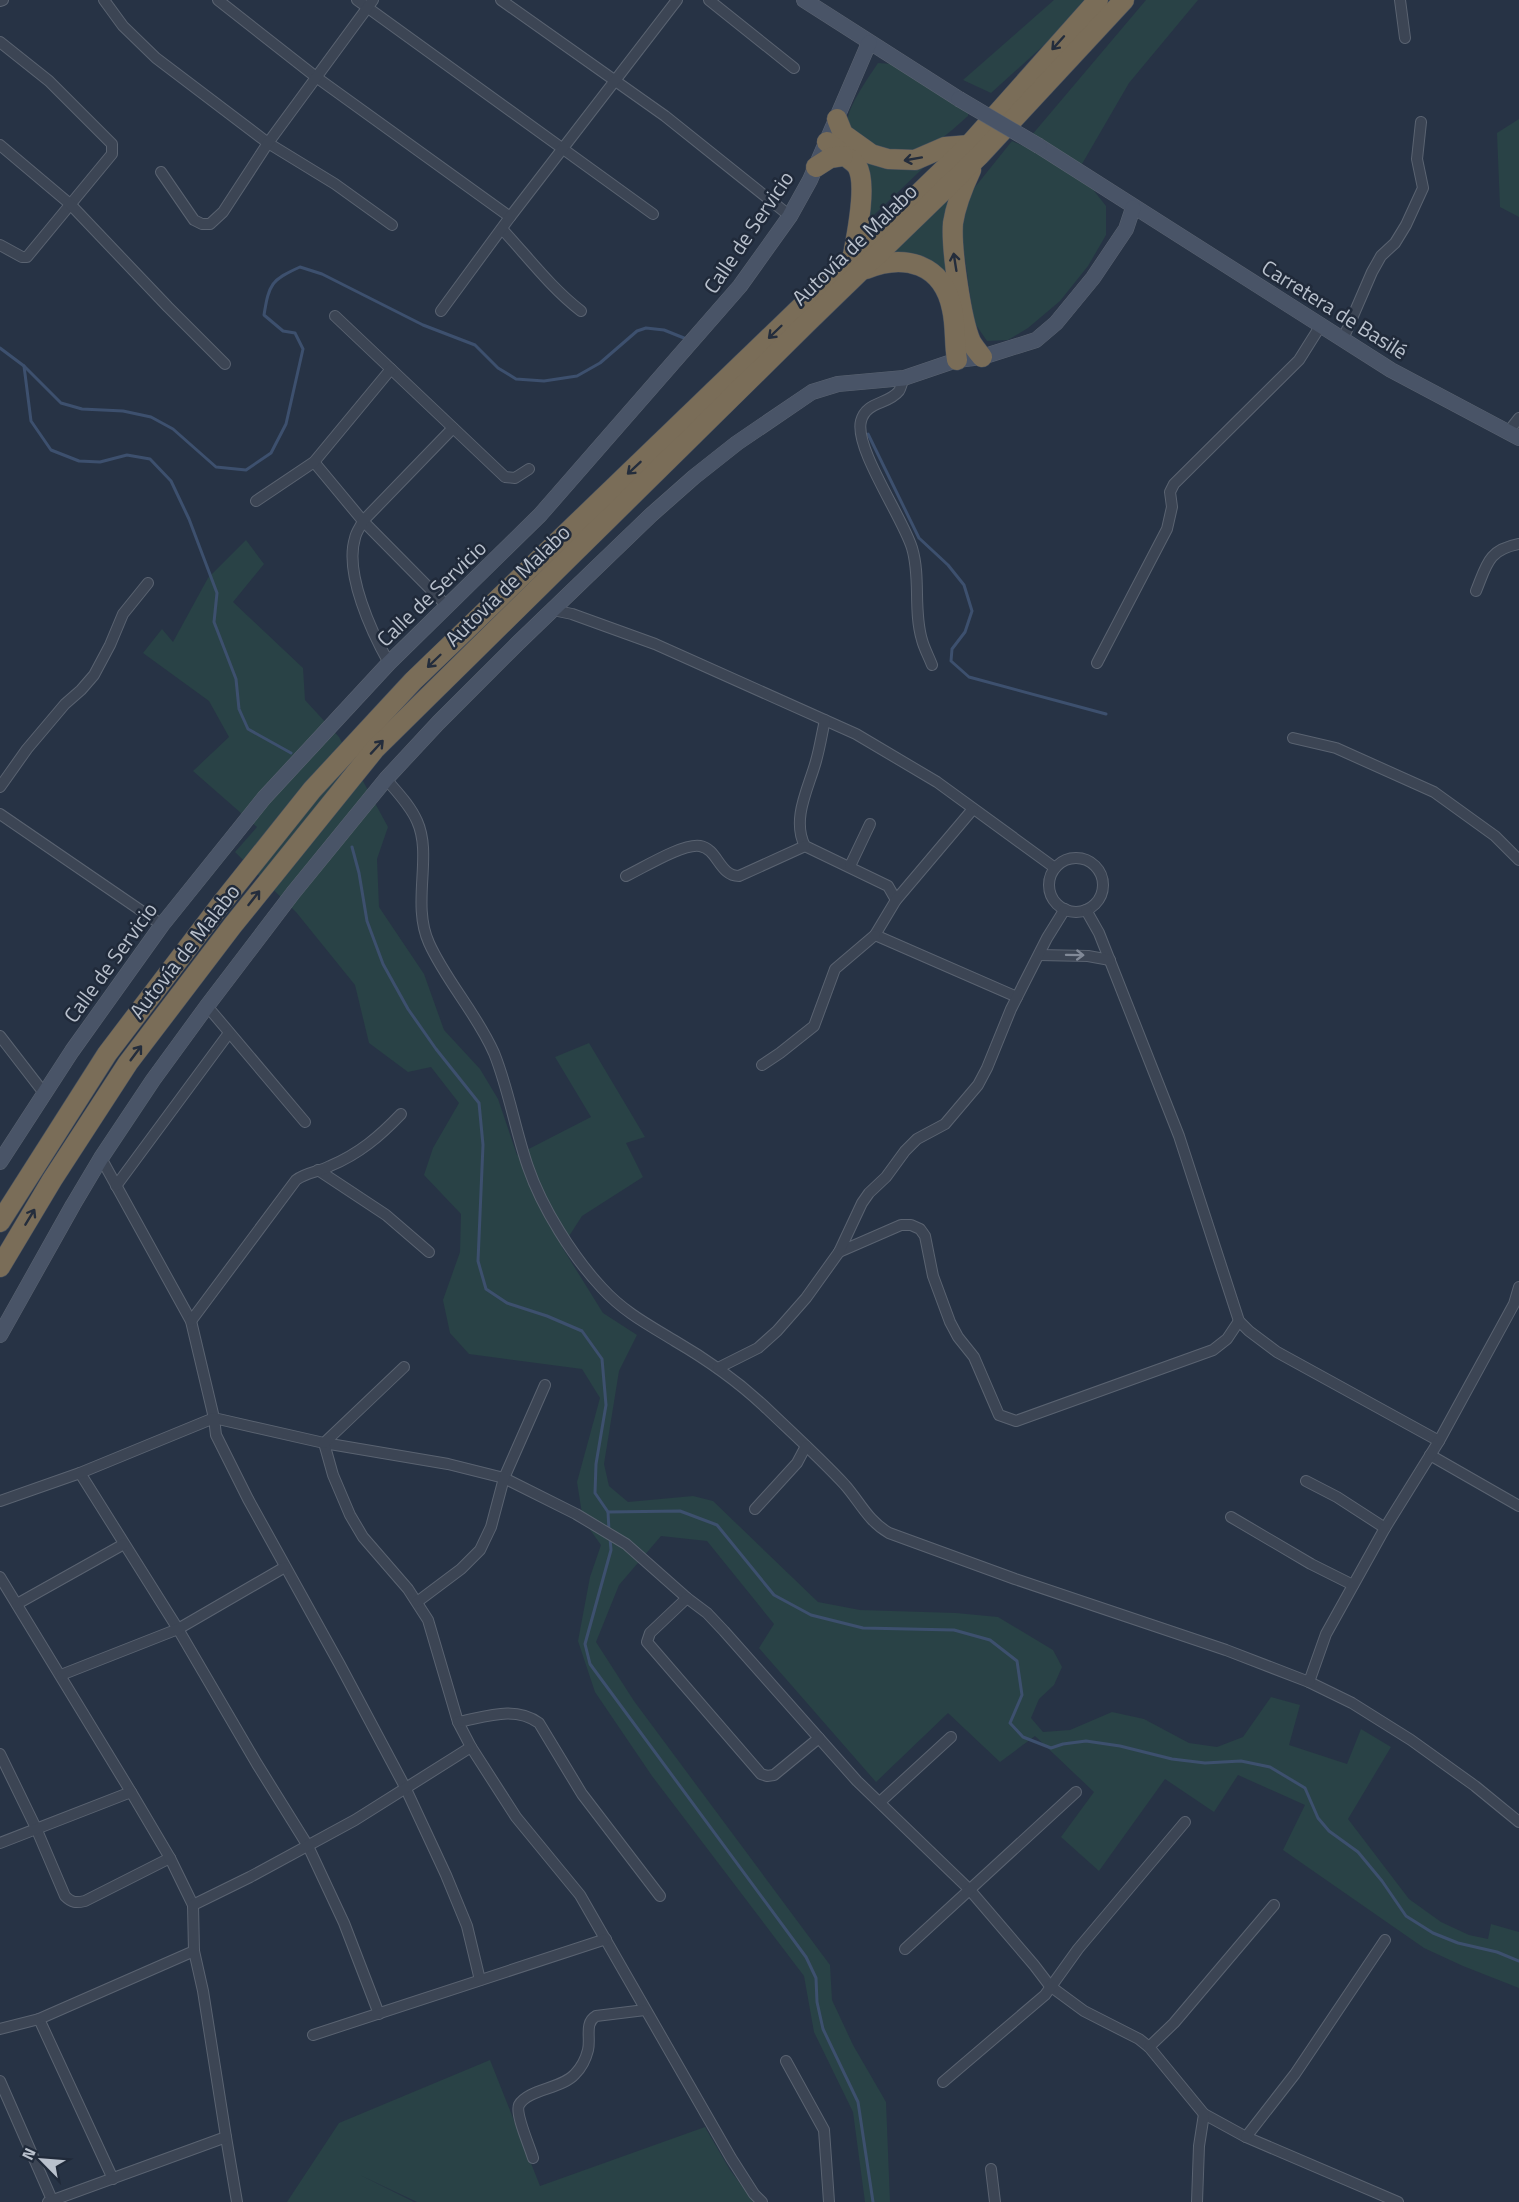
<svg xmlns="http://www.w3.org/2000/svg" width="1519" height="2202" font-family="'Titillium Web',sans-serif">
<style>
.green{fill:#294246}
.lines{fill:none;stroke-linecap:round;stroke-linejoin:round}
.stream{stroke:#3d506e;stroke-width:3}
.street-casing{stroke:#5a6371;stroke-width:12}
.secondary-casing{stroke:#5a6371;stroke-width:16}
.highway-casing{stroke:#46505f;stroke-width:21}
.street{stroke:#3c4554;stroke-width:10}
.secondary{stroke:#495467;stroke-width:15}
.highway{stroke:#7a6d58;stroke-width:20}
.secondary-bridge-casing{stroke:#5a6371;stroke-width:16;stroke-linecap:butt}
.secondary-bridge{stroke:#495467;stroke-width:15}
.oneway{stroke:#242d3c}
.oneway2{stroke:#818997}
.labels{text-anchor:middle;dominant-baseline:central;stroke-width:5;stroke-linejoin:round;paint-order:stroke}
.street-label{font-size:21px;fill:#b9c1cd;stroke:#202a3a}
</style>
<rect width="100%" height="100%" fill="#273345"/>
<g class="green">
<path d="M1054 0H1084L1054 36 991 93 963 80Z"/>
<path d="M1146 0H1198L1129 83 1075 176 1091 187 1106 206V235L1088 266 1060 301 1028 328 1008 340 987 341 974 322 962 238 963 213 971 192 1012 141 1039 153 1031 136Z"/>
<path d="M878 63 892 64 968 113V116C946 135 924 159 891 151 884 149 877 145 870 142 860 138 849 133 848 120 847 108 870 75 878 63Z"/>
<path d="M1519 119V217L1500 207 1497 133Z"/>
<path d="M843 142 883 162 941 151 855 233 865 199Z"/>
<path d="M964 181 958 290 942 275 883 260Z"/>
<path d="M246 540 264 564 233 602 303 668 305 700 339 737 388 827 377 859 379 907 424 974 444 1030 480 1069 498 1099 517 1155 591 1117 555 1057 589 1043 645 1137 626 1143 643 1177 582 1216 562 1247 603 1313 637 1335 619 1371 604 1464 609 1486 628 1502 693 1496 713 1501 818 1602 860 1610 956 1613 998 1617 1053 1650 1062 1667 1054 1685 1039 1699 1031 1718 1043 1732 1070 1730 1112 1712 1144 1719 1189 1743 1217 1747 1243 1737 1271 1697 1300 1705 1289 1745 1347 1764 1361 1729 1391 1747 1348 1819 1409 1899 1441 1922 1469 1935 1488 1939 1491 1924 1519 1932V1988L1463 1966 1424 1948 1283 1850 1305 1805 1238 1775 1214 1812 1165 1779 1099 1871 1061 1837 1094 1792 1035 1736 1000 1762 948 1713 876 1782 759 1648 774 1624 707 1541 661 1536 619 1585 596 1642 634 1701 830 1965 832 2000 853 2045 886 2102 890 2202H865L853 2112 814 2032 804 1976 652 1776 595 1692 578 1641 590 1577 601 1545 583 1520 577 1482 600 1398 582 1369 469 1354 450 1333 443 1300 460 1252 461 1214 424 1175 433 1148 459 1103 431 1067 408 1072 369 1043 355 985 296 912 235 852 257 827 193 771 229 737 209 701 143 653 162 629 173 642 208 578Z"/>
<path d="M490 2060 540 2186 705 2127 730 2170 754 2202H417L360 2175 414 2202H287L339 2123Z"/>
</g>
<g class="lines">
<g class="stream">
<path d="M0 348 24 366 61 403 82 409 123 411 151 417 173 429 216 467 246 470 271 453 286 424 303 349 295 333 283 331 264 315C269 284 271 280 300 267L322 274 423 325 475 345 498 368 516 379 544 381 577 376 600 363 637 331 646 328 664 330 684 338"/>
<path d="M24 366 31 421 51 450 79 461 100 462 127 455 150 459 171 481 189 519 217 593 214 622 236 679 239 709 248 729 291 753"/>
<path d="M868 434 919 538 948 565 964 585 972 611 965 632 952 649 951 661 969 677 1106 714"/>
<path d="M352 847 359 873 367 921 383 964 408 1009 436 1049 479 1103 483 1145 478 1261 486 1289 507 1303 547 1316 582 1331 602 1359 606 1405 596 1464 595 1493 608 1512 680 1511 717 1525 774 1595 811 1615 863 1628 954 1630 990 1640 1017 1661 1022 1695 1010 1723 1023 1737 1051 1748 1063 1744 1086 1741 1120 1746 1172 1759 1205 1763 1241 1761 1270 1767 1305 1788 1318 1818 1329 1831 1358 1852 1382 1881 1406 1916 1433 1933 1458 1943 1497 1952 1519 1961"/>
<path d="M608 1512 609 1531"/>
<path d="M610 1538 611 1550 585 1644 590 1664 806 1957 816 1978 817 2002 823 2029 858 2102 873 2202"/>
</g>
<g class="street-casing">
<g id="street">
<path d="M104 0 123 26 156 58 268 143 335 184 392 225"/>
<path d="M218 0 316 77 510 217"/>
<path d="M357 0 653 214"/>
<path d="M501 0 665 116 790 216"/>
<path d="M709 0 794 68"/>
<path d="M1400 0 1405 38"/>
<path d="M0 1 3 0"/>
<path d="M0 42 49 81 112 144V154L27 257H22L0 245"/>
<path d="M0 145 70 204 168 307 225 364"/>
<path d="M161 172 194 220 202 224H210L223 212 268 143 373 0"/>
<path d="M502 229C528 257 551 288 581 311"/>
<path d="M441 311 510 217 677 0"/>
<path d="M335 316 505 477 515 478 529 469"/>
<path d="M1343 339 1372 272 1381 256 1395 243 1406 225 1423 188 1417 159 1421 122"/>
<path d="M904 378C902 382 901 388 899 391 888 405 866 401 861 421 854 448 903 518 912 548 921 578 913 610 922 640 924 648 929 657 932 665"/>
<path d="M1508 432 1519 418"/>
<path d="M314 462 363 521 447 606"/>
<path d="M256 501 314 462 391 369"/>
<path d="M1476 591C1487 564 1488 550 1519 544"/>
<path d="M553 610 572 614 655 644 856 734 937 782 1055 868"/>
<path d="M389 663C372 633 344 573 355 538 356 532 361 526 363 521L453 428"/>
<path d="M1097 663 1167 529 1172 507 1170 492 1174 484 1299 360 1321 325"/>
<path d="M825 720C822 733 820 747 816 761 809 787 791 819 805 846L888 886 896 900"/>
<path d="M1293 738 1336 748 1434 792 1495 836 1519 860"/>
<path d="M386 779C397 792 410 805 417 821 433 856 411 903 429 943 446 981 477 1014 494 1053 509 1090 515 1130 528 1167 542 1208 573 1257 602 1288 624 1312 647 1324 675 1341 706 1359 736 1380 763 1405 790 1431 819 1457 845 1485 860 1502 868 1521 889 1533L1015 1579 1226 1650 1309 1682 1352 1703 1411 1740 1475 1786 1519 1822"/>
<path d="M0 787 27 749 65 704 81 690 94 675 110 645 123 614 148 583"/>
<path d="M973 809 896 900 875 935 1017 997"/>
<path d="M0 814 162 925"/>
<circle cx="1076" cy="885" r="27"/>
<path d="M850 866 870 824"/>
<path d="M626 876C643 868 683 843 700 846 718 849 719 876 739 876L805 846"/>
<path d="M1086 910 1099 933 1179 1136 1239 1321 1249 1331 1277 1352 1439 1441"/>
<path d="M1039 955 1088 956 1110 960"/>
<path d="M207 1006 305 1122"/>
<path d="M0 1036 44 1093"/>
<path d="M762 1065 780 1053 814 1026 835 969 875 935"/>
<path d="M101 1158 191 1321 214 1418 324 1443 448 1464 504 1478 576 1514 626 1544 687 1598 707 1613 724 1631 857 1781 969 1889 1034 1965 1050 1986 1084 2011 1139 2039 1149 2047 1204 2114 1246 2137 1398 2202"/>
<path d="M318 1170 386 1215 429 1252"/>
<path d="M116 1186 229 1033"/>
<path d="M839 1252 901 1225H911L920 1229 925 1236 933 1276 950 1322 958 1337 974 1357 999 1415 1016 1421 1213 1350 1227 1339 1239 1321"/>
<path d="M191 1321 296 1180C307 1172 319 1172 330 1166 359 1154 380 1136 401 1114"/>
<path d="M718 1368 758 1348 777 1331 806 1298 839 1252 862 1203 869 1193 886 1177 905 1151 917 1139 945 1124 978 1085 987 1068 1011 1009 1047 938 1065 909"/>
<path d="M324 1443 333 1475 350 1515 363 1537 408 1589 428 1620 458 1722 471 1747 516 1817 580 1895 731 2158 754 2194 762 2202"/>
<path d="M324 1443 404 1367"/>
<path d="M1430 1455 1519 1506"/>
<path d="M80 1473 178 1629 257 1764 308 1846 344 1923 379 2014"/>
<path d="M1306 1481 1337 1497 1385 1528"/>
<path d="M0 1501 80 1473 214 1418 216 1435 248 1499 340 1665 405 1787 446 1875 467 1926 480 1980"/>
<path d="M755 1509 797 1463 806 1446"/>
<path d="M1231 1517 1311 1564 1353 1585"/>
<path d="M0 1577 131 1792"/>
<path d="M687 1598 650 1633 647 1642 761 1774 767 1776 774 1775 819 1738"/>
<path d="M417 1602 461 1569 480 1550 491 1527 504 1478 545 1385"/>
<path d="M17 1604 124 1544"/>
<path d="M61 1675 178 1629 285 1567"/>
<path d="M1309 1682 1326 1634 1385 1528 1439 1441 1514 1304 1519 1287"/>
<path d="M458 1722C485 1717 515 1705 539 1723L582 1794 660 1896"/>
<path d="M0 1754 36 1828 65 1896C72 1903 76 1903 85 1901L170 1858"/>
<path d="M880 1802 951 1737"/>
<path d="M0 1843 131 1792 170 1858 193 1905"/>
<path d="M905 1949 1076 1792"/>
<path d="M39 2019 113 2179"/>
<path d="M0 2029 39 2019 194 1951"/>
<path d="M313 2035 606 1939"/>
<path d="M1149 2047 1174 2023 1274 1905"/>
<path d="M786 2061 824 2130 829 2202"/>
<path d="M0 2081 53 2202"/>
<path d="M943 2082 1045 1995 1078 1949 1185 1822"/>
<path d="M226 2137 237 2202"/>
<path d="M1246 2137 1295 2074 1385 1940"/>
<path d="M533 2158C530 2147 515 2114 519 2105 528 2089 562 2089 575 2074 581 2068 586 2058 588 2050 591 2038 584 2023 596 2016L645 2010"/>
<path d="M991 2169 995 2202"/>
<path d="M48 2202 226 2137 203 1991 194 1951 193 1905 250 1877 355 1820 471 1747"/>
<path d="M1197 2202 1199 2146 1204 2114"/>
</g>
</g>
<g class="secondary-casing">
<g id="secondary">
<path d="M804 0 959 99"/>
<path d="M1039 146 1391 370 1519 438"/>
<path d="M0 1162 72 1051 162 925 264 798 389 663 540 515 740 286 790 216 810 180 869 43"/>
<path d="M0 1335 73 1205 101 1158 153 1080 207 1006 293 893 386 779 438 723 518 643 651 515 694 477 737 443 812 392 838 384 904 378 957 360 982 357 1036 340 1056 323 1093 278 1126 229 1133 208"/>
</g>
</g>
<g class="highway-casing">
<g id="highway">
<path d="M837 119 843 134 871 154 888 159 915 160 945 147 969 145"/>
<path d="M827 142C834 148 852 160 857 166 868 184 856 239 852 260"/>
<path d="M816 167 830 158 843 156"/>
<path d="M971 170C963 187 956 204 953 223 951 247 961 319 971 342 974 347 978 352 982 357"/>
<path d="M866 269C905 253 943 264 952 309 956 326 954 343 957 360"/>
<path d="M0 1222 107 1054 221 904 312 790 413 681 969 145 1098 0"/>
<path d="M0 1267 52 1180 128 1063 233 925 375 749 809 321 980 155 1124 0"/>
</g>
</g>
<use href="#street" class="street"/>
<use href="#secondary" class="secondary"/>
<use href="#highway" class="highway"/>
<g class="secondary-bridge-casing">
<path id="secondary-bridge" d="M959 99 1039 146"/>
</g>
<use href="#secondary-bridge" class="secondary-bridge"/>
</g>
<defs><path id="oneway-shaft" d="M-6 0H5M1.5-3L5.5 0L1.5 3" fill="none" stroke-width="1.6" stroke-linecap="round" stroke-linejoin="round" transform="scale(1.5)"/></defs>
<g class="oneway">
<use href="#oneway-shaft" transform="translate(1058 43) rotate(132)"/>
<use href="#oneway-shaft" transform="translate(913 159) rotate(170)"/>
<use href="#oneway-shaft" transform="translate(955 262) rotate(-99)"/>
<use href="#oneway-shaft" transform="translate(775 332) rotate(136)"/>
<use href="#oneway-shaft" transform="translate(634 468) rotate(137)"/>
<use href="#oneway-shaft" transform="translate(434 661) rotate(136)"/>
<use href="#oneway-shaft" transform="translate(377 747) rotate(-47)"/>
<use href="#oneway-shaft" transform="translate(254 898) rotate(-52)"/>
<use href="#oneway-shaft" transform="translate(136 1053) rotate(-53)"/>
<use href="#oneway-shaft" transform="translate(30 1217) rotate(-59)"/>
</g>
<use class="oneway2" href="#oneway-shaft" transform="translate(1075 955) rotate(1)"/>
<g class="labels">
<g class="street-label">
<text transform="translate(748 232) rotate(-56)">Calle de Servicio</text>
<text transform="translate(854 244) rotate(-44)">Autovía de Malabo</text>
<text transform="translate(1335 309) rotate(32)">Carretera de Basilé</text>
<text transform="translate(507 585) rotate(-44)">Autovía de Malabo</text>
<text transform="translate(431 593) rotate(-44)">Calle de Servicio</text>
<text transform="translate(184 951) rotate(-52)">Autovía de Malabo</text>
<text transform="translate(110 962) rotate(-54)">Calle de Servicio</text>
</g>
</g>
<g transform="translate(42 2160) rotate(295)" stroke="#202a3a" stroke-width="4.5" paint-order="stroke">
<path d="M0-4.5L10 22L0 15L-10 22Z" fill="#b9c1cd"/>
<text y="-9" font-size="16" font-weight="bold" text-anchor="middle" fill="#b9c1cd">N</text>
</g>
</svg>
